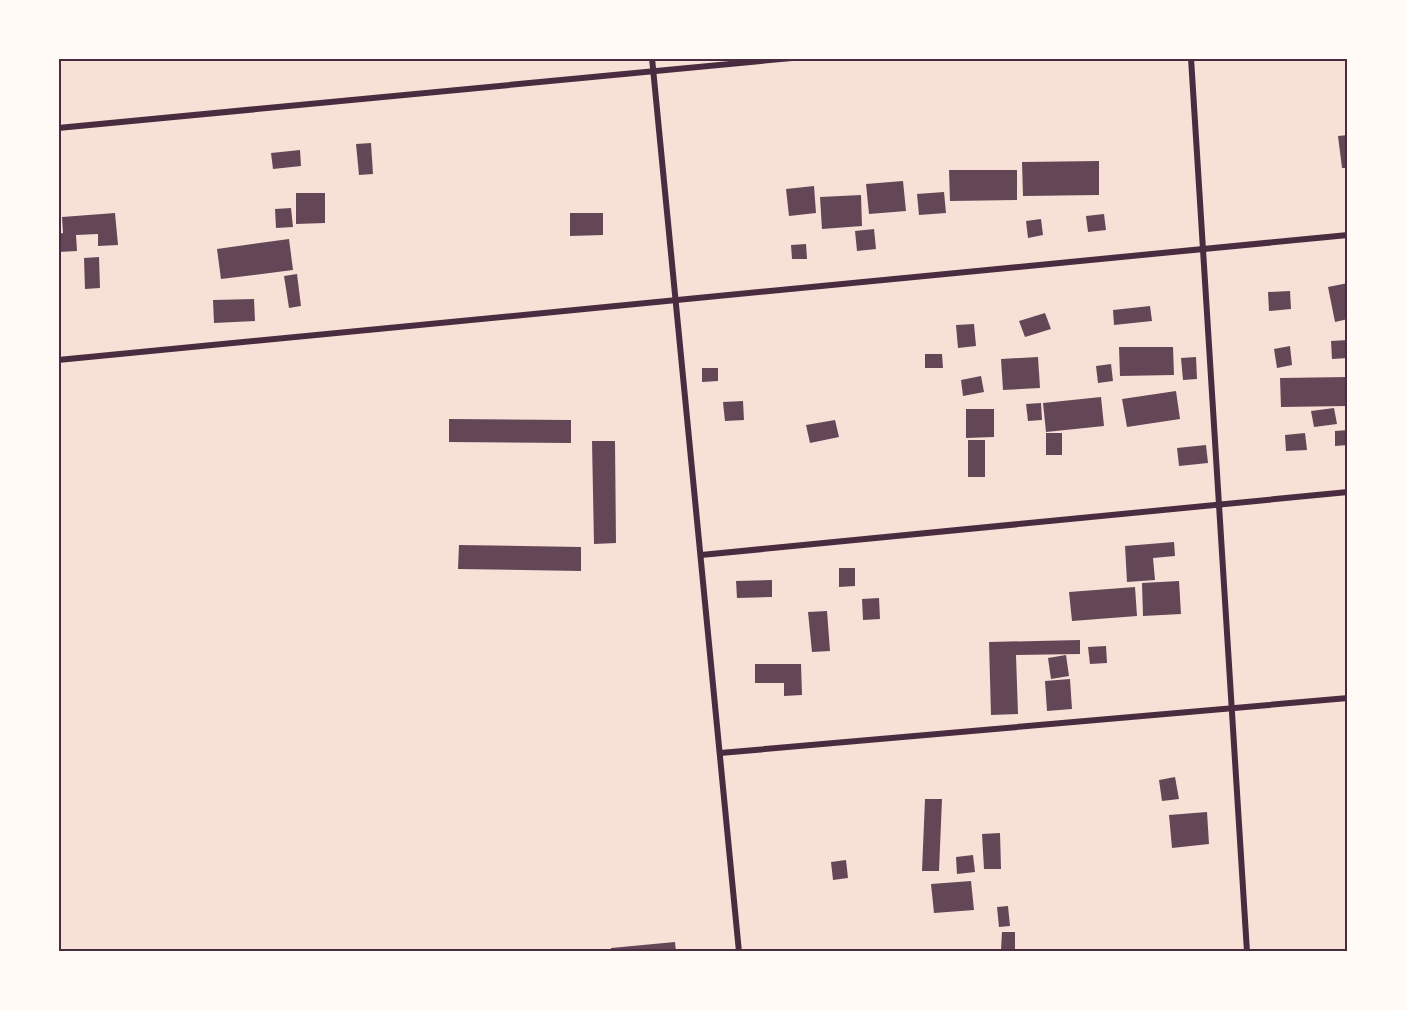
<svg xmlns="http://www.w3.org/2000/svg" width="1406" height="1010" font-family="'Alegreya Sans',sans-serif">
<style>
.building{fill:#644757}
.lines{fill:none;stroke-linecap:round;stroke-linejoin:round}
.minor{stroke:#4a2c40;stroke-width:6}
.neatline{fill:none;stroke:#4a2c40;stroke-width:2}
</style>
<rect width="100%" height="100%" fill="#f7e1d7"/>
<g class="building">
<path d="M1348 135V168H1342L1338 136Z"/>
<path d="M371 143 373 174 359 175 356 144Z"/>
<path d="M300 150 301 166 273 169 271 153Z"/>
<path d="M1099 161V195L1023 196 1022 162Z"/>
<path d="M949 170H1017V200L950 201Z"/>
<path d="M903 181 906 211 869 214 866 184Z"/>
<path d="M814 186 816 213 789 216 786 189Z"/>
<path d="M944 192 946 213 919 215 917 194Z"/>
<path d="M296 193H325V223L296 224Z"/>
<path d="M861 195 862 226 822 229 820 197Z"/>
<path d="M291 208 293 227 276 228 275 209Z"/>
<path d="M115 213 118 245 98 246V234L76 235 77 251 58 252V234L63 233 62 217Z"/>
<path d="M570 213H603V235L570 236Z"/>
<path d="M1104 214 1106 230 1088 232 1086 216Z"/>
<path d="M1041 219 1043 235 1028 238 1026 221Z"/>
<path d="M874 229 876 249 857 251 855 231Z"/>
<path d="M289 239 293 270 221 279 217 249Z"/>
<path d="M806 244 807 259H792L791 245Z"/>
<path d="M99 257 100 288 85 289 84 258Z"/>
<path d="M297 274 301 306 289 308 284 276Z"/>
<path d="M1348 283V319L1335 322 1328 287Z"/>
<path d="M1290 291 1291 309 1269 311 1268 292Z"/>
<path d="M254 299 255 321 214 323 213 300Z"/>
<path d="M1150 306 1152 321 1114 325 1113 310Z"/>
<path d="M1045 313 1051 329 1025 337 1019 321Z"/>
<path d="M974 324 976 346 958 348 956 325Z"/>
<path d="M1348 340V358L1332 359 1331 341Z"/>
<path d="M1290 346 1292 365 1277 368 1274 349Z"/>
<path d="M1119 347H1173L1174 375 1120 376Z"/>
<path d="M925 354H942L943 368H925Z"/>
<path d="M1038 357 1040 388 1003 390 1001 359Z"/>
<path d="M1196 357 1197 379 1183 380 1181 358Z"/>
<path d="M1111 364 1113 381 1098 383 1096 366Z"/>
<path d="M702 368H718V381L702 382Z"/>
<path d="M981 376 984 392 963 396 961 380Z"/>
<path d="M1348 377V406L1281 407 1280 378Z"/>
<path d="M1176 391 1180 419 1127 427 1122 399Z"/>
<path d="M1101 397 1104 426 1046 432 1043 403Z"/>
<path d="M743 401 744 420 725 421 723 402Z"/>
<path d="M1041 403 1042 420 1028 421 1026 404Z"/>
<path d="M1334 408 1337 424 1314 427 1311 411Z"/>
<path d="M966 409H994V437L966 438Z"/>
<path d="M449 419 571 420V443L449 442Z"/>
<path d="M835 420 839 437 810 443 806 425Z"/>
<path d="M1348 430V445L1335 446V431Z"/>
<rect x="1046" y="433" width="16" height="22"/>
<path d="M1305 433 1307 450 1286 451 1285 435Z"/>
<rect x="968" y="440" width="17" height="37"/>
<path d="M592 441H615L616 543 594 544Z"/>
<path d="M1206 445 1208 463 1179 466 1177 448Z"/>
<path d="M1174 542 1175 556 1153 558 1155 580 1127 582 1125 546Z"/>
<path d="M459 545 581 547V571L458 569Z"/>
<path d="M839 568H855V586L839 587Z"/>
<path d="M772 580V597L737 598 736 581Z"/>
<path d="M1179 581 1181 614 1143 616 1142 583Z"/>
<path d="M1135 587 1137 616 1072 621 1069 592Z"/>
<path d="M879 598 880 619 863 620 862 599Z"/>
<path d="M827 611 830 651 812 652 808 612Z"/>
<path d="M1080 640V654L1016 655 1018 714 991 715 989 642Z"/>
<path d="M1106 646 1107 663 1090 664 1088 647Z"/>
<path d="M1066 655 1069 676 1051 679 1048 658Z"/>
<path d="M755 664H801L802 695 784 696V683H755Z"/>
<path d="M1070 679 1072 709 1047 711 1045 681Z"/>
<path d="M1175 777 1179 799 1162 801 1159 780Z"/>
<path d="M925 799H942L939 871H922Z"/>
<path d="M1207 812 1209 844 1172 848 1169 815Z"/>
<path d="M1000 833 1001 869H984L982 834Z"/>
<path d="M973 855 975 872 957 874 956 857Z"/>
<path d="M846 860 848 878 833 880 831 862Z"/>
<path d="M971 881 974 910 934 913 931 884Z"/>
<path d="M1008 906 1010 926 999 927 997 907Z"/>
<path d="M1002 932H1015V950H1001Z"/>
<path d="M675 942 676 952H611V948Z"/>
</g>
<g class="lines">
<g class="minor">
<path d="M652 58 739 952"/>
<path d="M1191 58 1247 952"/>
<path d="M58 128 792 58"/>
<path d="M58 360 1348 235"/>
<path d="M701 555 1348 492"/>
<path d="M720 753 1348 698"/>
</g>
</g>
<rect width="1406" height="1010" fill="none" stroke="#fffaf5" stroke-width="120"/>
<rect x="60" y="60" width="1286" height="890" class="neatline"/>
</svg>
